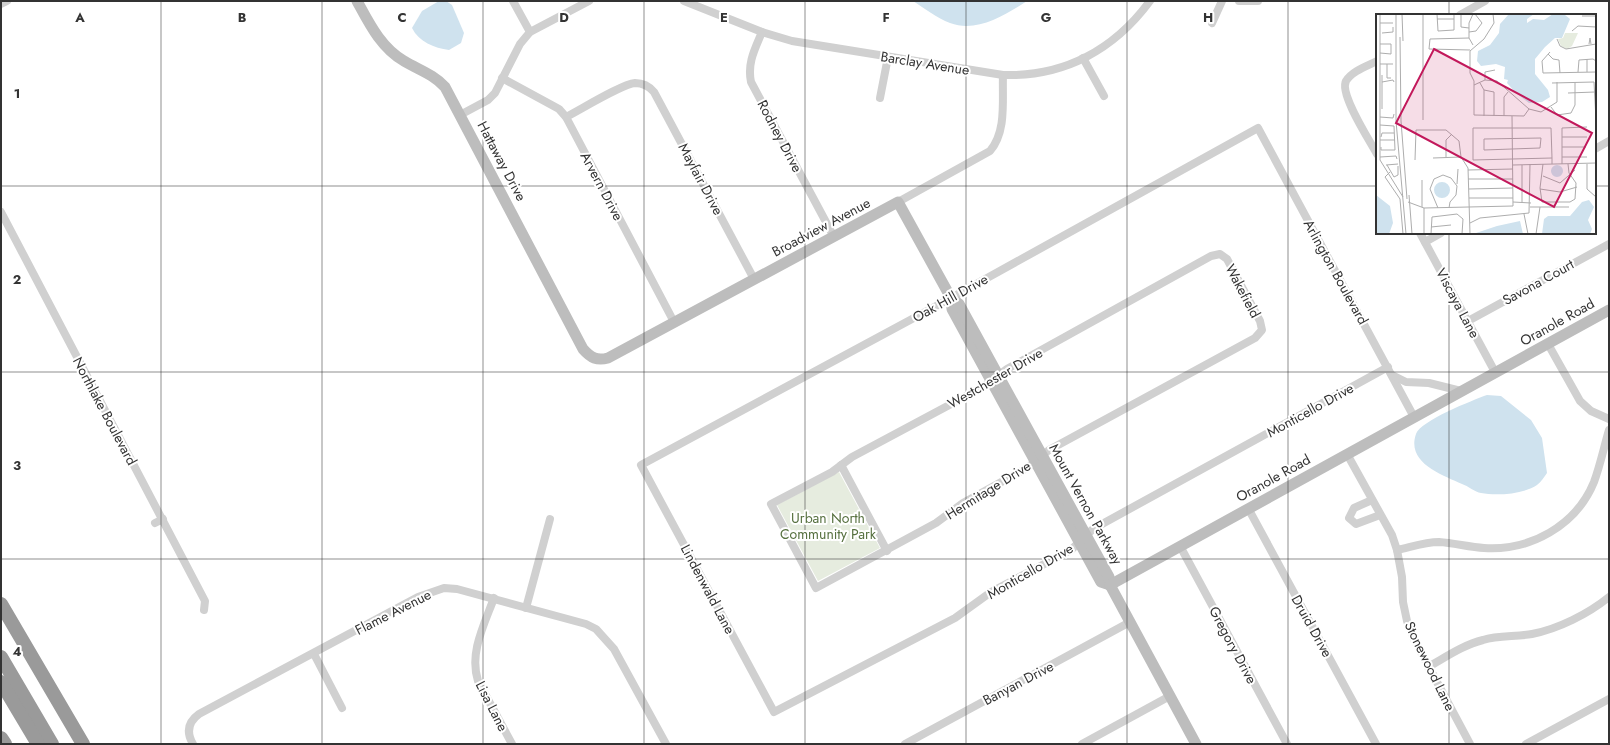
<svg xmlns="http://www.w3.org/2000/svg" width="1610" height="745" font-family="Jost,sans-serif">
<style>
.green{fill:#e6ecdf}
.water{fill:#cfe2ee}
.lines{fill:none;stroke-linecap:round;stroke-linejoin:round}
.street{stroke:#d0d0d0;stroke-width:8}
.secondary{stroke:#bdbdbd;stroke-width:11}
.highway{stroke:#9a9a9a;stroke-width:14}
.grid{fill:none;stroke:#333;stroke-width:1;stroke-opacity:0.55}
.labels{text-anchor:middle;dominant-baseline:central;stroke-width:4;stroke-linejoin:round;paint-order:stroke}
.street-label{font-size:14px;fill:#333;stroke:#fff}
.park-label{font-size:14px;fill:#56703f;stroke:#fff}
.inset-road{fill:none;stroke:#adadad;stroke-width:1}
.view{fill:#c2185b;fill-opacity:0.15;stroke:#c2185b;stroke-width:2}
.inset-edge{fill:none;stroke:#333;stroke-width:2}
.grid-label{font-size:13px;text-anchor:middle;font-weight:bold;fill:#333;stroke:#fff;stroke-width:4;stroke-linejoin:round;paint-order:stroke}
</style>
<rect width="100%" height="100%" fill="#fff"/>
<path class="green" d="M839 472 880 548 818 581 777 505Z"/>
<g class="water">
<path d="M439 1H446L452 5 464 33 461 43 449 50C434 48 419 42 412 28L422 11Z"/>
<path d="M913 1H1027C1005 15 977 33 950 23 937 18 924 8 913 1Z"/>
<path d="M1487 395 1501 396 1531 420 1542 438 1547 473C1544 477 1541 482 1537 485 1524 494 1497 496 1481 493 1475 492 1468 486 1462 484 1442 475 1406 463 1416 434 1420 421 1473 400 1487 395Z"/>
</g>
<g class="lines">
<g class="street">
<path d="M513 1 530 32"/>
<path d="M684 1 762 32 792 41 1003 75C1064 77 1114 50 1150 1"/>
<path d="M1239 1H1258"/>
<path d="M1 4 7 1"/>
<path d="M1460 15 1485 1"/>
<path d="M1212 23 1222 1"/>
<path d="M762 32C755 49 747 63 751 82L834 237"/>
<path d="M1083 58 1104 96"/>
<path d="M1377 61C1367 66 1352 71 1346 81 1339 94 1370 141 1377 154"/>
<path d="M502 78 559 109 566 117 674 322"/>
<path d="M880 98 888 57"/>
<path d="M460 115 488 100 495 93 520 44 530 32 589 1"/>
<path d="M566 117C580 110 622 84 635 83 643 83 649 86 654 92L754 279"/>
<path d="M1595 149 1609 141"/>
<path d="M898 202 990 151C1007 131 1002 100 1003 75"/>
<path d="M1 212 205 601 204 610"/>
<path d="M1420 233 1495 372"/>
<path d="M1425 242 1441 233"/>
<path d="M1220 254 1227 259 1260 321 1262 330 1255 338 1049 450 1027 468 963 503 936 523 816 588 771 504 832 472 852 457 983 387 1007 369 1211 256Z"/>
<path d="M1468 321 1609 244"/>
<path d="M1548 344 1580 401 1591 411 1609 419"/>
<path d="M1388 367 1093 529 1071 550 991 592 955 618 774 712 641 465 951 298 1258 128 1414 417"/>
<path d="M1392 375 1406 382 1429 383 1461 391"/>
<path d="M1347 454 1392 535 1397 550 1402 577 1403 602 1407 621 1414 639 1470 744"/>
<path d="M841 465 887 551"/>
<path d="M1372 500 1354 508 1349 518 1356 524 1380 515"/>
<path d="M1248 508 1376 744"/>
<path d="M155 523 163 519"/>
<path d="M1180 546 1287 744"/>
<path d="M1397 550C1411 547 1425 542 1439 542 1454 543 1469 547 1484 548 1530 551 1576 526 1594 482 1600 466 1604 447 1609 430"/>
<path d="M494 598C484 625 469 653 478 681L512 744"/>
<path d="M526 608 550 519"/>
<path d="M314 654 342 708"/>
<path d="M1428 667C1446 657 1463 645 1483 640 1498 635 1516 637 1532 634 1558 629 1588 614 1609 597"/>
<path d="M193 744C186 732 188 722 199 714L418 597 444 588 457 589 586 624 596 629 614 649 666 744"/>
<path d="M905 744 1130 622"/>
<path d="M1082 744 1170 696"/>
<path d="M1526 744 1609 699"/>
</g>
<g class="secondary">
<path d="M357 1C369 23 381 48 404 61 419 70 433 74 445 87L583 349C591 358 597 361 608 358L898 202 951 298 952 309 1101 582 1110 585"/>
<path d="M951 298 959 304 1109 577 1110 585 1196 744"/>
<path d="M1110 585 1609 310"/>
</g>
<g class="highway">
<path d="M1 604 83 744"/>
<path d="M1 657 52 744"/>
<path d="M1 682 38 744"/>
<path d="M1 738 5 744"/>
</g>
</g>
<path class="grid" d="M161 1V744M322 1V744M483 1V744M644 1V744M805 1V744M966 1V744M1127 1V744M1288 1V744M1449 1V15M1 186H1377M1595 186H1609M1449 233V744M1 372H1609M1 559H1609"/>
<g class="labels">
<g class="street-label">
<text transform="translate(925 63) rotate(9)">Barclay Avenue</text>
<text transform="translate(780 136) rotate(62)">Rodney Drive</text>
<text transform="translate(502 161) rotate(62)">Hattaway Drive</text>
<text transform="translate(701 179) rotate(62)">Mayfair Drive</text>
<text transform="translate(602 186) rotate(62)">Arvern Drive</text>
<text transform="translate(821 227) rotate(-28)">Broadview Avenue</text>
<text transform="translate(1336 272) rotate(61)">Arlington Boulevard</text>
<text transform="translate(1538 282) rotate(-29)">Savona Court</text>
<text transform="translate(1243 291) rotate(62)">Wakefield</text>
<text transform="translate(950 298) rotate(-29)">Oak Hill Drive</text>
<text transform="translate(1458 303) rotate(62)">Viscaya Lane</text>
<text transform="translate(1557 322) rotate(-29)">Oranole Road</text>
<text transform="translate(995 378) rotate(-30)">Westchester Drive</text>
<text transform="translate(1310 410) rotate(-29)">Monticello Drive</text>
<text transform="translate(105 411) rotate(62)">Northlake Boulevard</text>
<text transform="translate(1273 478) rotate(-29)">Oranole Road</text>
<text transform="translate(988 490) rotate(-32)">Hermitage Drive</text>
<text transform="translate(1086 504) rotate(61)">Mount Vernon Parkway</text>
<text transform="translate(1030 571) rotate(-30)">Monticello Drive</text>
<text transform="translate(708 589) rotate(62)">Lindenwald Lane</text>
<text transform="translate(393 612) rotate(-27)">Flame Avenue</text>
<text transform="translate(1312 626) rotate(61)">Druid Drive</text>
<text transform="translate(1233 645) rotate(62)">Gregory Drive</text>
<text transform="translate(1430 666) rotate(64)">Stonewood Lane</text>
<text transform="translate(1018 683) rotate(-28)">Banyan Drive</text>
<text transform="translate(492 706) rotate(63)">Lisa Lane</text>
</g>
<g class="park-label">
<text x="828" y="518">Urban North<tspan x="828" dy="16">Community Park</tspan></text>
</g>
</g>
<g transform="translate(1376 14)">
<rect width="220" height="220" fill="#fff"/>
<path d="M189 19H202L196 32 191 35 185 32 182 25 187 24Z" fill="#e6ecdf"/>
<path d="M133 0H158L151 5V9L157 5 168 6 177 0 189 1 194 5 186 24H179L169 33 159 45V60L172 76 174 83 166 88 153 89 140 79 131 69 132 66 128 65 129 53 120 50 105 52 101 47 102 37 114 31 123 19 124 10ZM175 157a6 6 0 1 1 12 0a6 6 0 1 1-12 0ZM58 176a8 8 0 1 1 16 0a8 8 0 1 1-16 0ZM0 181 14 192 17 209 13 220H0ZM213 186 218 193 212 206 216 215 214 220H166L168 205 172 202H194L206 188ZM144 207 147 220H97L121 212Z" fill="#cfe2ee"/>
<path class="inset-road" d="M4 0V146L27 183M20 0V107L30 220M26 0 27 27M61 0 62 17 78 16V0M85 0V13L93 14M97 0 93 9V24L97 31M117 0 118 9 108 25 94 37V59L98 67V101L148 102 153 95M206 2H220M61 5H78M4 9H17M196 17 202 12 220 13M93 18 100 17 106 9 99 0M6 19 17 18V13M24 23 25 107 31 185M93 24 54 25 53 35 94 36M181 25 184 32 190 35 220 30M4 30H15V40L4 39M213 30 214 24 215 30M174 38 166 47 167 59 220 58M172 40 177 45 183 46 184 59M211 45V58M4 50H17M11 50V64H15M202 58 203 46 217 45 220 47V58M6 61V95M109 66V58L119 56M6 68 17 66 18 68M104 69 108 76V102M176 69 218 68 220 106M98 71 109 66 121 67 153 95 165 98 181 88V68M108 76 118 78V102M192 79 219 78M175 93 181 101 195 99 199 91V68M128 102V83L132 78M4 103 17 104 18 100M47 106V0M4 111 18 112 19 136H5V133M5 123 6 119H18M186 123H211M165 124 164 134 108 136V125ZM4 126H19M186 133H210M4 143 20 142 21 145M70 143V126L76 120M186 143H211M57 144 85 143M176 144 97 146V114H175L176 144V150M39 146 40 116H70L83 127 85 143 92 154 94 220M167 150 164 174 166 188H194L199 185 200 169 193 159 192 150M186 150V114L211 113M211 150V175L220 183M10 151 22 150M11 151 18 163 22 161V152M137 151 220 149M146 151V188M92 156 137 155M14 158 9 163 24 185 27 220M167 162 184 169 199 156M92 165H137M46 166V193M81 170 82 155M93 175 137 174M164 175 184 178 201 173M33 181 36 220M93 184H137M32 188 48 194V220M137 188 155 189M154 193H193M48 194 137 192 136 102M62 194 54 175 58 165 67 161 75 164 81 172 80 181 74 188 73 194M148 200 152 220M94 209 104 204 153 199 154 150M55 213 75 211M55 220 56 203 81 200 87 205 86 220M160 220 164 193"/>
<path class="view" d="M58 35 216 119 178 193 20 109Z"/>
<rect width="220" height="220" class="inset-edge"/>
</g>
<g class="grid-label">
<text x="80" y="22">A</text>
<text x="242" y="22">B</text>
<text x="402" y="22">C</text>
<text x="564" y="22">D</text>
<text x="724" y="22">E</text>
<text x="886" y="22">F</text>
<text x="1046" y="22">G</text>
<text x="1208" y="22">H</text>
<text x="17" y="98">1</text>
<text x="17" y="284">2</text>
<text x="17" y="470">3</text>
<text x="17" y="656">4</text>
</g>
<rect width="1610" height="745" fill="none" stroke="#333333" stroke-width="4"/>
</svg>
